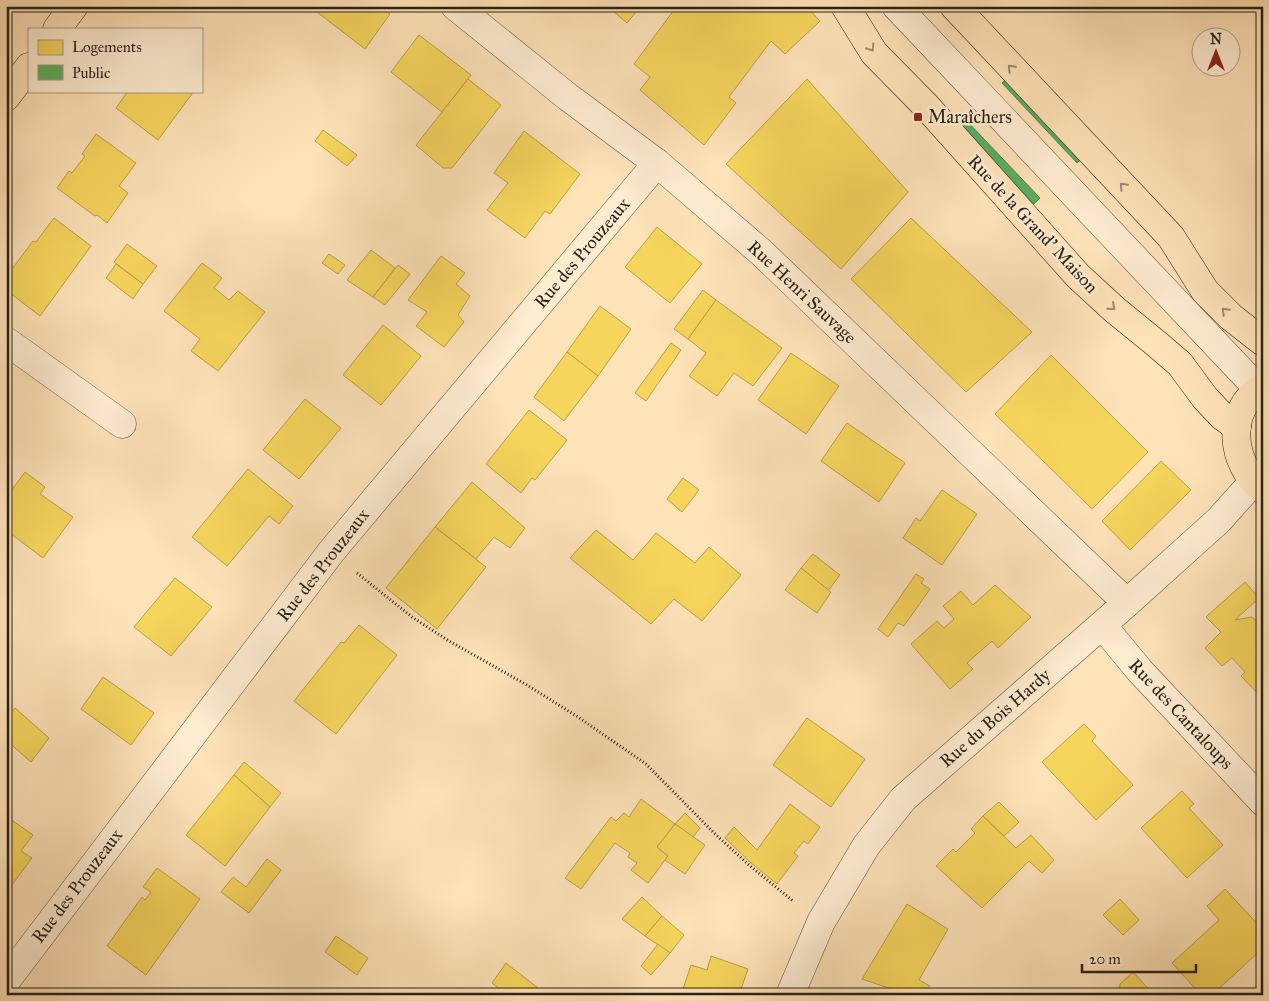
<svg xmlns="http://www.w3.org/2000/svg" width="1269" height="1001" font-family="'IM FELL Great Primer',serif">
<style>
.homes{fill:#f6d55c;stroke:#b89f47}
.public{fill:#5aae61;stroke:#4b844a}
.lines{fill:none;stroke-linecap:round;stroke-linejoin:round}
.minor-casing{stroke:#5e513e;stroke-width:29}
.major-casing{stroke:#292116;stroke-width:29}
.path{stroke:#292116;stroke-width:3;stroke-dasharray:1 2.5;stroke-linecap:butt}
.minor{stroke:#feecd1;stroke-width:28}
.major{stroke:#fee2b8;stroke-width:28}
.oneway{stroke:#9e8b6f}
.poi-dot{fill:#8f2418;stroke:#feecd1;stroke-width:2}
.labels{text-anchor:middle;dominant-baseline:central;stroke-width:5;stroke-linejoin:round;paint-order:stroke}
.poi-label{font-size:18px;fill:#292116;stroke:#feecd1;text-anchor:start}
.street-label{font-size:18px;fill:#292116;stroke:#feecd1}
</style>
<rect width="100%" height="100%" fill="#fee2b8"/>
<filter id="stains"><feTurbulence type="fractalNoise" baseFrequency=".004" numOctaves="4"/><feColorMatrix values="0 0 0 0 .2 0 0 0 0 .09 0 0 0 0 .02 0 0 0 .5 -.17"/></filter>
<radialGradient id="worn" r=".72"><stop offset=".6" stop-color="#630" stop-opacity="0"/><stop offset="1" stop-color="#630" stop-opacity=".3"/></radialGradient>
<g class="homes">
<path d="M321 6H380L390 14 365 49 317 12Z"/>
<path d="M607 6H641L627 23Z"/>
<path d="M677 6H806L820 21 785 54 771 41 729 97 736 103 704 145 640 90 650 77 634 64Z"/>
<path d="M419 35 471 75 442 112 391 72Z"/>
<path d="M468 79 501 105 452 168H443L416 145Z"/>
<path d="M807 79 908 192 841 269 726 164Z"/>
<path d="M128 91H194L158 140 116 108Z"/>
<path d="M323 130 357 155 347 166 315 141Z"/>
<path d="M524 131 580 174 550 214 545 211 525 238 487 210 508 183 494 173Z"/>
<path d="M96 134 136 163 119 186 128 193 107 223 97 215 95 216 57 188 69 171 72 173 85 156 82 154Z"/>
<path d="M54 218 91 246 40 316 6 290V277L33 241 36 242Z"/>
<path d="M911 218 1032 332 966 392 851 279Z"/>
<path d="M657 227 702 264 670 303 625 267Z"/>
<path d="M127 244 157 266 143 284 114 262Z"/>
<path d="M371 250 395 268 373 297 347 280Z"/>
<path d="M329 254 345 265 338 274 322 263Z"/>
<path d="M441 256 465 273 456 284 470 296 458 315 464 322 444 347 416 326 427 312 408 300Z"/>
<path d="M202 263 222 278 214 288 229 300 238 291 265 312 218 371 191 351 200 339 164 311Z"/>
<path d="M116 264 143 284 133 299 106 278Z"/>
<path d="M398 265 410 274 385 305 373 297Z"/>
<path d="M703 290 716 300 688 339 674 329Z"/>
<path d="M716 300 782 348 753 386 734 373 717 396 689 376 706 353 688 339Z"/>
<path d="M600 306 631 329 598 376 567 352Z"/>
<path d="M383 325 421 356 381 405 343 375Z"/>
<path d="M671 343 681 350 646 401 635 393Z"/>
<path d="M567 352 598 376 564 421 534 397Z"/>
<path d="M791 353 839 386 806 434 758 400Z"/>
<path d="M1051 355 1148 452 1092 509 995 414Z"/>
<path d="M305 399 341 428 299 479 263 450Z"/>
<path d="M529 410 567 440 535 480 532 478 521 493 486 464Z"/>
<path d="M847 423 905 463 879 502 821 461Z"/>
<path d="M1161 461 1191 490 1130 550 1102 521Z"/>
<path d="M248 469 293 506 279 524 269 516 227 566 192 537Z"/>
<path d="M25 472 45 487 40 494 73 517 43 558 11 534 6 540V498Z"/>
<path d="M683 478 699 490 682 512 667 499Z"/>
<path d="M472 482 525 528 510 548 494 537 476 559 435 527Z"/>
<path d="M942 490 977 514 942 565 903 538 916 518 920 521Z"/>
<path d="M435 527 486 567 437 629 386 588Z"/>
<path d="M596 530 633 560 656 533 695 563 709 547 741 575 702 621 674 599 651 624 570 558Z"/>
<path d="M813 554 840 575 828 591 801 568Z"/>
<path d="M801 568 831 592 817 613 785 590Z"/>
<path d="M916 574 924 579 921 583 930 589 904 626 898 623 888 637 878 629Z"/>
<path d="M175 578 212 607 171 656 134 627Z"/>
<path d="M1245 582 1259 598 1235 620 1252 617 1263 627V699L1241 676 1245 672 1232 658 1222 666 1205 648 1221 632 1206 617Z"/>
<path d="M995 585 1031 617 998 648 992 641 967 663 973 669 950 689 911 644 937 621 944 628 954 619 943 606 961 591 973 605Z"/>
<path d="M359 625 397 655 336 734 294 701 341 642 344 643Z"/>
<path d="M103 677 154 713 131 745 81 709Z"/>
<path d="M15 708 49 738 31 762 6 740V719Z"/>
<path d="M807 718 865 759 831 807 773 765Z"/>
<path d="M1084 724 1096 736 1092 741 1133 785 1096 820 1042 762Z"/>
<path d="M244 762 281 793 270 807 234 775Z"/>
<path d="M234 775 270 807 225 866 186 835Z"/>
<path d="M1182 791 1194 804 1189 808 1223 845 1187 878 1141 828Z"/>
<path d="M641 799 675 824 657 847 668 856 648 883 631 870 637 863 628 857 630 853 615 843 581 889 565 878 611 817 616 821 624 813 629 817Z"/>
<path d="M999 802 1019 822 1004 836 983 816Z"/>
<path d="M790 804 820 827 808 844 804 841 794 853 798 856 777 884 751 863 725 838 734 827 757 850Z"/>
<path d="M685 813 700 828 693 837 675 824Z"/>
<path d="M6 816 33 835 21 851 32 858 6 893Z"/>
<path d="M983 816 1016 848 1031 835 1054 860 1042 873 1029 861 982 908 936 866 953 849 956 852 975 833 971 829Z"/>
<path d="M675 824 705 845 685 874 665 860 668 856 657 847Z"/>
<path d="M267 859 281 870 249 913 221 892 233 877 246 887Z"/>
<path d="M157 868 200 899 146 975 107 946 142 897 145 900 151 892 143 887Z"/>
<path d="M1225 889 1263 930V948L1212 995H1201L1172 963 1219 920 1207 906Z"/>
<path d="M642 897 662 916 645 936 622 919Z"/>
<path d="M1120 899 1139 920 1123 935 1103 915Z"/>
<path d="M907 904 948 929 919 980 930 986 924 995H909L862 979Z"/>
<path d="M662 916 684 935 670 953 645 936Z"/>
<path d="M336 936 368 958 357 975 325 952Z"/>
<path d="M658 944 670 953 651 975 641 966Z"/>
<path d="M711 956 748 969 739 995H681L691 965 707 970Z"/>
<path d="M506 963 538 988 533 995H507L492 983Z"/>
<path d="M1133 972 1154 995H1119L1120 984Z"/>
</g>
<g class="public">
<path d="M1008 77 1084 157 1077 163 1002 83Z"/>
<path d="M964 118 1040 198 1034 204 958 124Z"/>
</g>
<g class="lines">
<g class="minor-casing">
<g id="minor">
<path d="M455 6 568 97 657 163 762 253 1127 603"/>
<path d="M896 6 1263 394"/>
<path d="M6 341 122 424"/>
<path d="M1102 625 1140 671 1263 802"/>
<path d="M6 981 331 552 657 163"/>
<path d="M790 995 821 922 866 846 903 799 1127 603 1219 520 1253 482"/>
</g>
</g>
<g class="major-casing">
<g id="major">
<path d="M845 6 874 53 927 107 1078 276 1115 310 1158 345 1180 364 1205 398 1222 416 1237 427"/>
<path d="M954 6 1171 237 1205 291 1231 317 1263 342"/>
<path d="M57 29 74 6"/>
<path d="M6 97 29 67"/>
<path d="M1263 387C1224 410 1231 464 1263 490"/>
</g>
</g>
<path class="path" d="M357 573 412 617 449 641 527 685 578 717 646 764 714 833 749 865 793 901"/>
<use href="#minor" class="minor"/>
<use href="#major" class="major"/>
</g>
<defs><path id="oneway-chevron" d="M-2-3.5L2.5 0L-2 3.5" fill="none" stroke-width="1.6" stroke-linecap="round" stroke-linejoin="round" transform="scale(1.25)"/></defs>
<g class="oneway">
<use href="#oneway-chevron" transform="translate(871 48) rotate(57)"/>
<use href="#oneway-chevron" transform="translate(1011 68) rotate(-133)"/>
<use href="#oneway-chevron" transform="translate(1123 186) rotate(-133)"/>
<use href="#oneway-chevron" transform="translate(1112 307) rotate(41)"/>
<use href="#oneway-chevron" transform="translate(1225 311) rotate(-135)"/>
</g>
<rect class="poi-dot" x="913" y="112" width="10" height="10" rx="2.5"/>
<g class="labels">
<g class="poi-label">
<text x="928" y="117">Maraîchers</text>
</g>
<g class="street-label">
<text transform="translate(1033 224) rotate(47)">Rue de la Grand' Maison</text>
<text transform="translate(582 253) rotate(-50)">Rue des Prouzeaux</text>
<text transform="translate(802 292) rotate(43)">Rue Henri Sauvage</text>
<text transform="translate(323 565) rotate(-52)">Rue des Prouzeaux</text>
<text transform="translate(1181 714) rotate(47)">Rue des Cantaloups</text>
<text transform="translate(995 718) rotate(-41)">Rue du Bois Hardy</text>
<text transform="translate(77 886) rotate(-53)">Rue des Prouzeaux</text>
</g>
</g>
<rect width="1269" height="1001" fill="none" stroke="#fee2b8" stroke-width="25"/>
<rect x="8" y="8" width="1254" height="986" fill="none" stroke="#292116" stroke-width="2.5"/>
<rect x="12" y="12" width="1244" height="976" fill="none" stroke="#292116"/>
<rect x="28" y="28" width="175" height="65" fill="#feecd1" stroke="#a99b86"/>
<rect x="38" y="40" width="25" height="15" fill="#f6d55c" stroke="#a99b86"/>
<text x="72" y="52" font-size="15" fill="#292116">Logements</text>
<rect x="38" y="65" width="25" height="15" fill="#5aae61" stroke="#a99b86"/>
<text x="72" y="78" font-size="15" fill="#292116">Public</text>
<g transform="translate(1216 52)"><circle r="24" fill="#feecd1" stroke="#a99b86"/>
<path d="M0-4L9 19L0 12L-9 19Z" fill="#8f2418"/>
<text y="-8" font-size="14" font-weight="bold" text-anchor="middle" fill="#292116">N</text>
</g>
<path d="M1082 964v8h114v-8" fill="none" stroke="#292116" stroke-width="2.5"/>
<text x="1089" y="964" font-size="15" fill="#292116" stroke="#feecd1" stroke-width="4" paint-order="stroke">20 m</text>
<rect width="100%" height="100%" filter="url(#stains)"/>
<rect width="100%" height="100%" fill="url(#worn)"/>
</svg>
